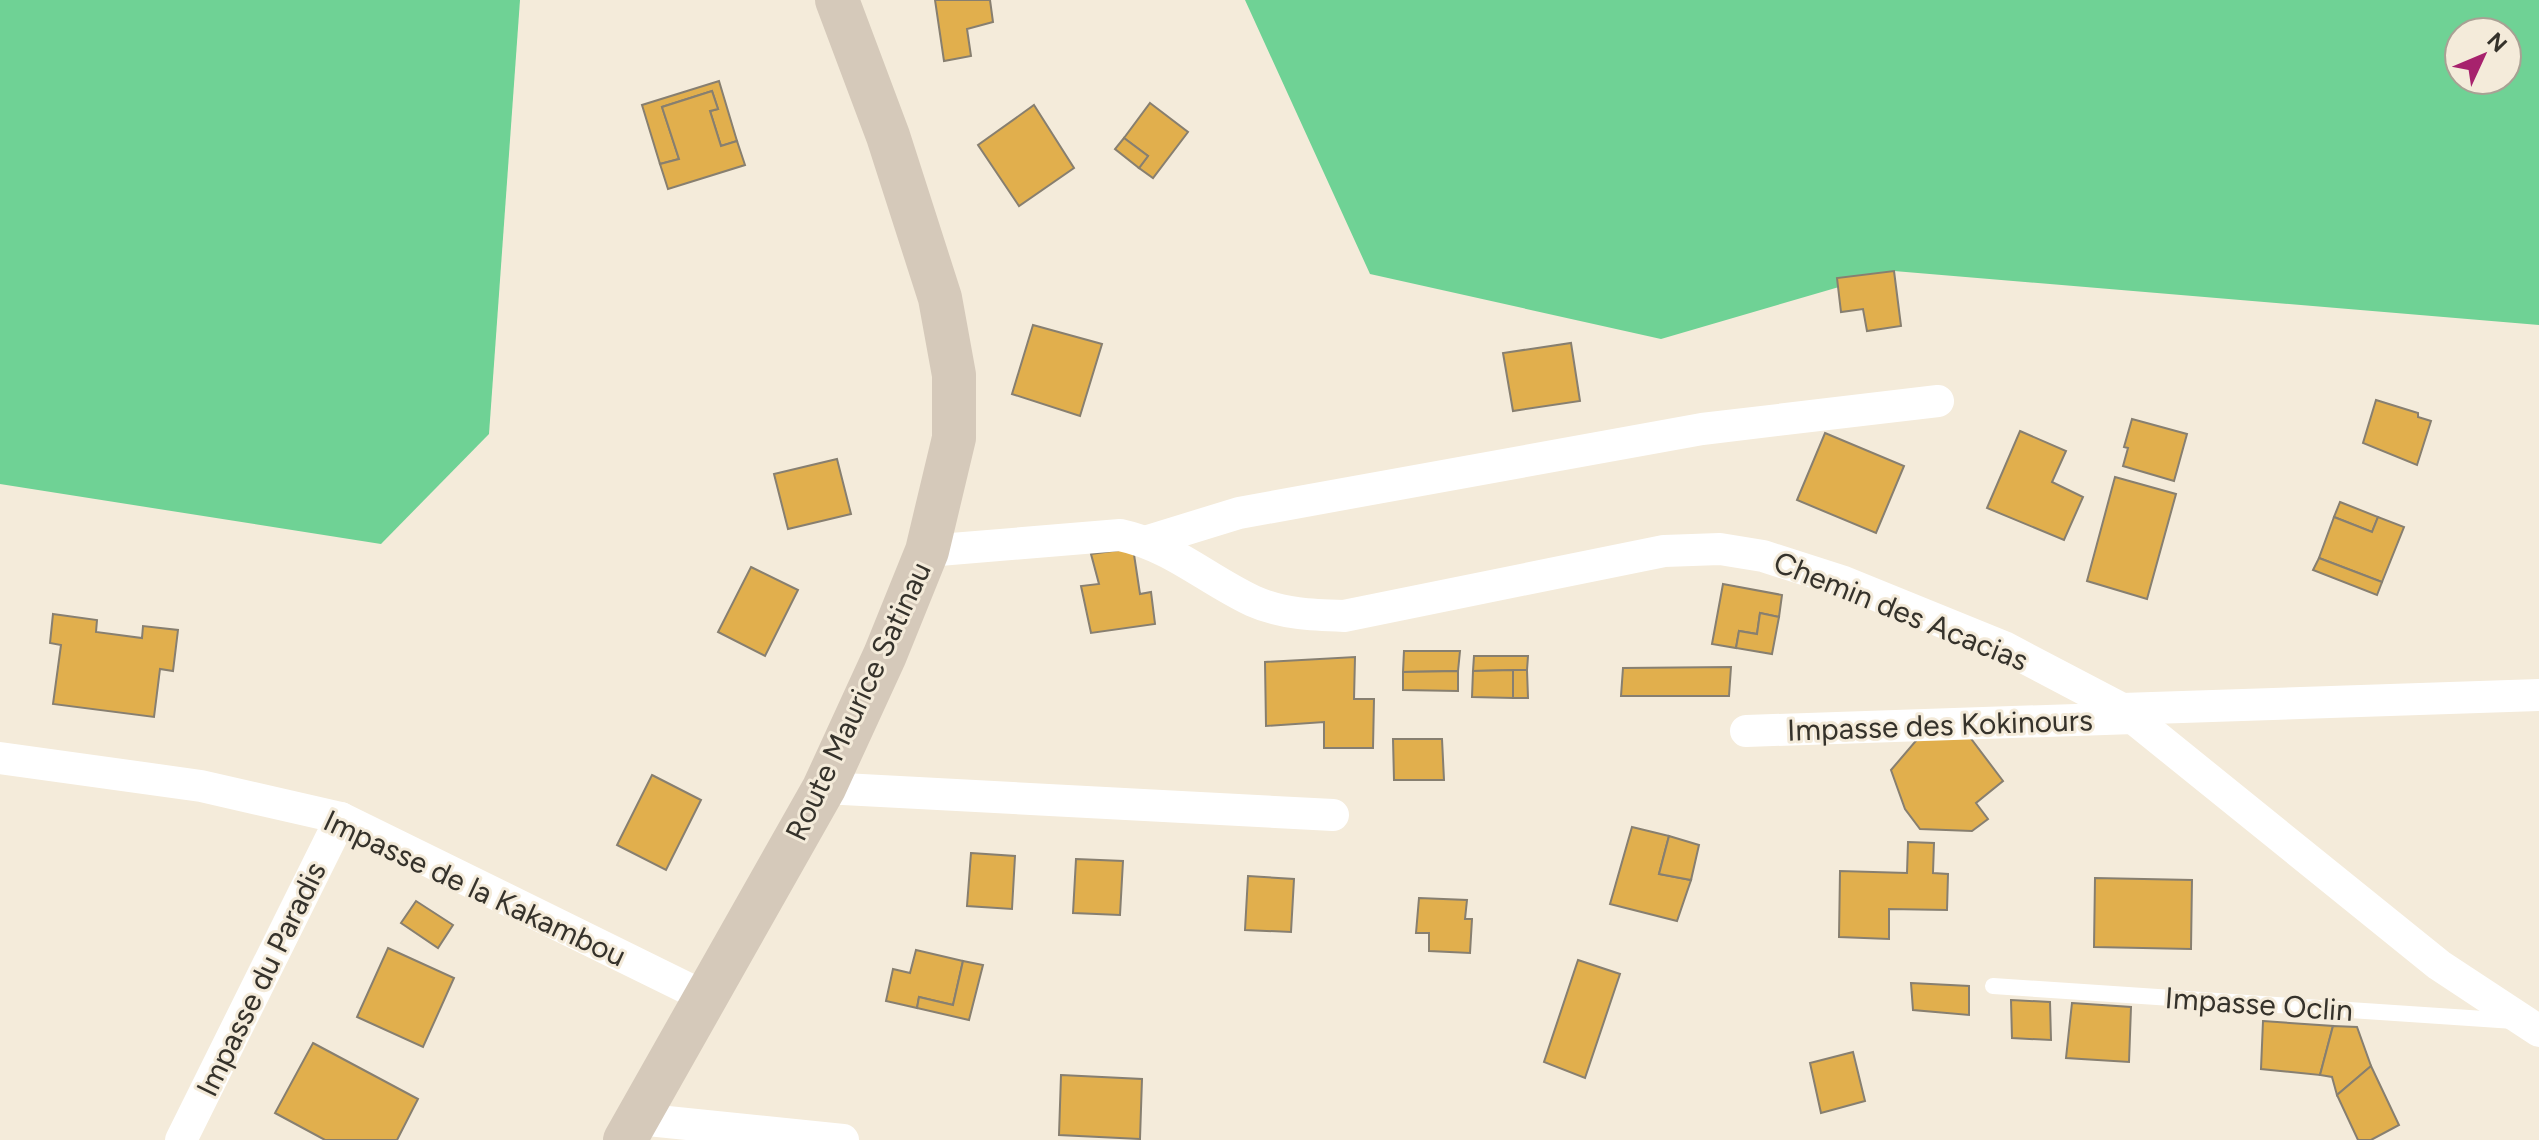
<svg xmlns="http://www.w3.org/2000/svg" width="2539" height="1140" font-family="Figtree,sans-serif">
<style>
.forest{fill:#6fd295;fill-rule:evenodd}
.building{fill:#e1af4d;stroke:#877f70;stroke-width:2}
.lines{fill:none;stroke-linecap:round;stroke-linejoin:round}
.service{stroke:#fff;stroke-width:16}
.minor{stroke:#fff;stroke-width:32}
.secondary{stroke:#d5c9ba;stroke-width:44}
.labels{text-anchor:middle;dominant-baseline:central;stroke-width:6;stroke-linejoin:round;paint-order:stroke}
.street-label{font-size:30px;fill:#35322b;stroke:#f4ebda}
</style>
<rect width="100%" height="100%" fill="#f4ebda"/>
<g class="forest">
<path d="M0 0H520L489 434 381 544 0 484Z"/>
<path d="M1245 0H2539V325L1894 271 1661 339 1370 274ZM2459 32H2507V80H2459Z"/>
</g>
<g class="building">
<path d="M935 0H990L993 22 967 29 971 56 944 61Z"/>
<path d="M719 81 737 141 721 146 710 111 718 109 712 91 662 107 679 159 660 164 642 105Z"/>
<path d="M712 91 718 109 710 111 721 146 737 141 745 165 668 189 660 164 679 159 662 107Z"/>
<path d="M1150 103 1188 132 1153 178 1139 168 1148 156 1124 138Z"/>
<path d="M1034 105 1074 168 1019 206 978 145Z"/>
<path d="M1124 138 1148 156 1139 168 1115 149Z"/>
<path d="M1894 271 1901 326 1867 331 1863 309 1841 312 1837 278Z"/>
<path d="M1033 325 1102 344 1080 416 1012 394Z"/>
<path d="M1571 343 1580 401 1513 411 1503 353Z"/>
<path d="M2376 400 2418 413V417L2431 421 2417 465 2363 443Z"/>
<path d="M2132 419 2187 434 2174 481 2123 466 2128 448 2124 447Z"/>
<path d="M2020 431 2066 451 2052 482 2083 497 2064 540 1987 508Z"/>
<path d="M1825 433 1904 466 1876 533 1797 500Z"/>
<path d="M837 459 851 514 788 529 774 474Z"/>
<path d="M2115 477 2176 494 2147 599 2087 581Z"/>
<path d="M2340 502 2378 517 2372 532 2334 517Z"/>
<path d="M2334 517 2372 532 2378 517 2404 527 2382 582 2319 558Z"/>
<path d="M1133 548 1140 594 1151 592 1155 624 1091 633 1081 586 1099 584 1091 554Z"/>
<path d="M2319 558 2382 582 2377 595 2313 570Z"/>
<path d="M751 567 798 590 765 656 718 632Z"/>
<path d="M1723 584 1782 595 1779 617 1760 613 1757 634 1739 631 1736 648 1712 644Z"/>
<path d="M1760 613 1779 617 1772 654 1736 648 1739 631 1757 634Z"/>
<path d="M53 614 97 620 96 632 142 638 143 626 178 630 173 671 160 669 154 717 53 704 61 645 50 643Z"/>
<path d="M1404 651H1460L1458 671 1403 672Z"/>
<path d="M1474 656H1528L1527 670 1473 671Z"/>
<path d="M1355 657 1354 699H1374L1373 748H1324V722L1266 726 1265 662Z"/>
<path d="M1731 667 1729 696H1621L1623 668Z"/>
<path d="M1513 670H1527L1528 698H1513Z"/>
<path d="M1513 670V698L1472 697 1473 671Z"/>
<path d="M1458 671V691L1403 690V672Z"/>
<path d="M1920 736H1969L2003 781 1976 803 1988 819 1972 831 1920 829 1905 809 1891 770Z"/>
<path d="M1393 739H1442L1444 780H1394Z"/>
<path d="M652 775 701 800 666 870 617 845Z"/>
<path d="M1632 827 1669 836 1659 874 1691 880 1677 921 1610 904Z"/>
<path d="M1669 836 1699 845 1691 880 1659 874Z"/>
<path d="M1908 842 1934 843 1933 873 1948 874 1947 910 1889 909V939L1839 937 1840 871 1907 873Z"/>
<path d="M971 853 1015 856 1012 909 967 906Z"/>
<path d="M1076 859 1123 861 1120 915 1073 913Z"/>
<path d="M1248 876 1294 879 1291 932 1245 930Z"/>
<path d="M2095 878 2192 880 2191 949 2094 947Z"/>
<path d="M1419 898 1467 900 1465 919H1472L1470 953 1429 951V933H1416Z"/>
<path d="M416 901 453 925 438 948 401 923Z"/>
<path d="M388 948 454 978 423 1047 357 1017Z"/>
<path d="M916 950 963 961 953 1005 919 997 917 1008 886 1001 893 969 910 973Z"/>
<path d="M1578 960 1620 974 1585 1078 1544 1062Z"/>
<path d="M963 961 983 965 969 1020 917 1008 919 997 953 1005Z"/>
<path d="M1911 983 1969 986V1015L1913 1010Z"/>
<path d="M2011 1000 2050 1002 2051 1040 2012 1038Z"/>
<path d="M2072 1003 2131 1007 2129 1062 2066 1058Z"/>
<path d="M2263 1021 2333 1026 2320 1075 2261 1069Z"/>
<path d="M2333 1026 2357 1027 2371 1066 2337 1095 2332 1077 2320 1075Z"/>
<path d="M313 1043 418 1099 397 1140H325L275 1113Z"/>
<path d="M1853 1052 1865 1101 1821 1113 1810 1063Z"/>
<path d="M2371 1066 2399 1125 2371 1140H2358L2337 1095Z"/>
<path d="M1061 1075 1142 1079 1140 1139 1059 1135Z"/>
</g>
<g class="lines">
<path class="service" d="M1993 986 2514 1021"/>
<g class="minor">
<path d="M1148 541 1239 513 1702 429 1938 401"/>
<path d="M927 551 1120 535C1172 546 1206 579 1253 601 1282 614 1313 615 1344 616L1664 551 1720 549 1763 556 1844 582 2004 647 2122 709 2439 965 2539 1031"/>
<path d="M2122 709 2539 695"/>
<path d="M1746 731 2134 718"/>
<path d="M0 758 201 786 341 818 707 998"/>
<path d="M824 788 1333 815"/>
<path d="M638 1119 843 1140"/>
<path d="M181 1140 341 818"/>
</g>
<path class="secondary" d="M625 1140 824 788 885 655 927 551 954 438V375L940 298 888 136 837 0"/>
</g>
<g class="labels">
<g class="street-label">
<text transform="translate(1901 611) rotate(22)">Chemin des Acacias</text>
<text transform="translate(858 701) rotate(-65)">Route Maurice Satinau</text>
<text transform="translate(1940 725) rotate(-2)">Impasse des Kokinours</text>
<text transform="translate(475 888) rotate(25)">Impasse de la Kakambou</text>
<text transform="translate(261 979) rotate(-64)">Impasse du Paradis</text>
<text transform="translate(2259 1004) rotate(4)">Impasse Oclin</text>
</g>
</g>
<g transform="translate(2483 56) rotate(46)"><circle r="38" fill="#f4ebda" stroke="#a8a194" stroke-width="2"/>
<path d="M0-6L14 30L0 20L-14 30Z" fill="#a7226d"/>
<text y="-12" font-size="22" font-weight="bold" text-anchor="middle" fill="#35322b">N</text>
</g>
</svg>
